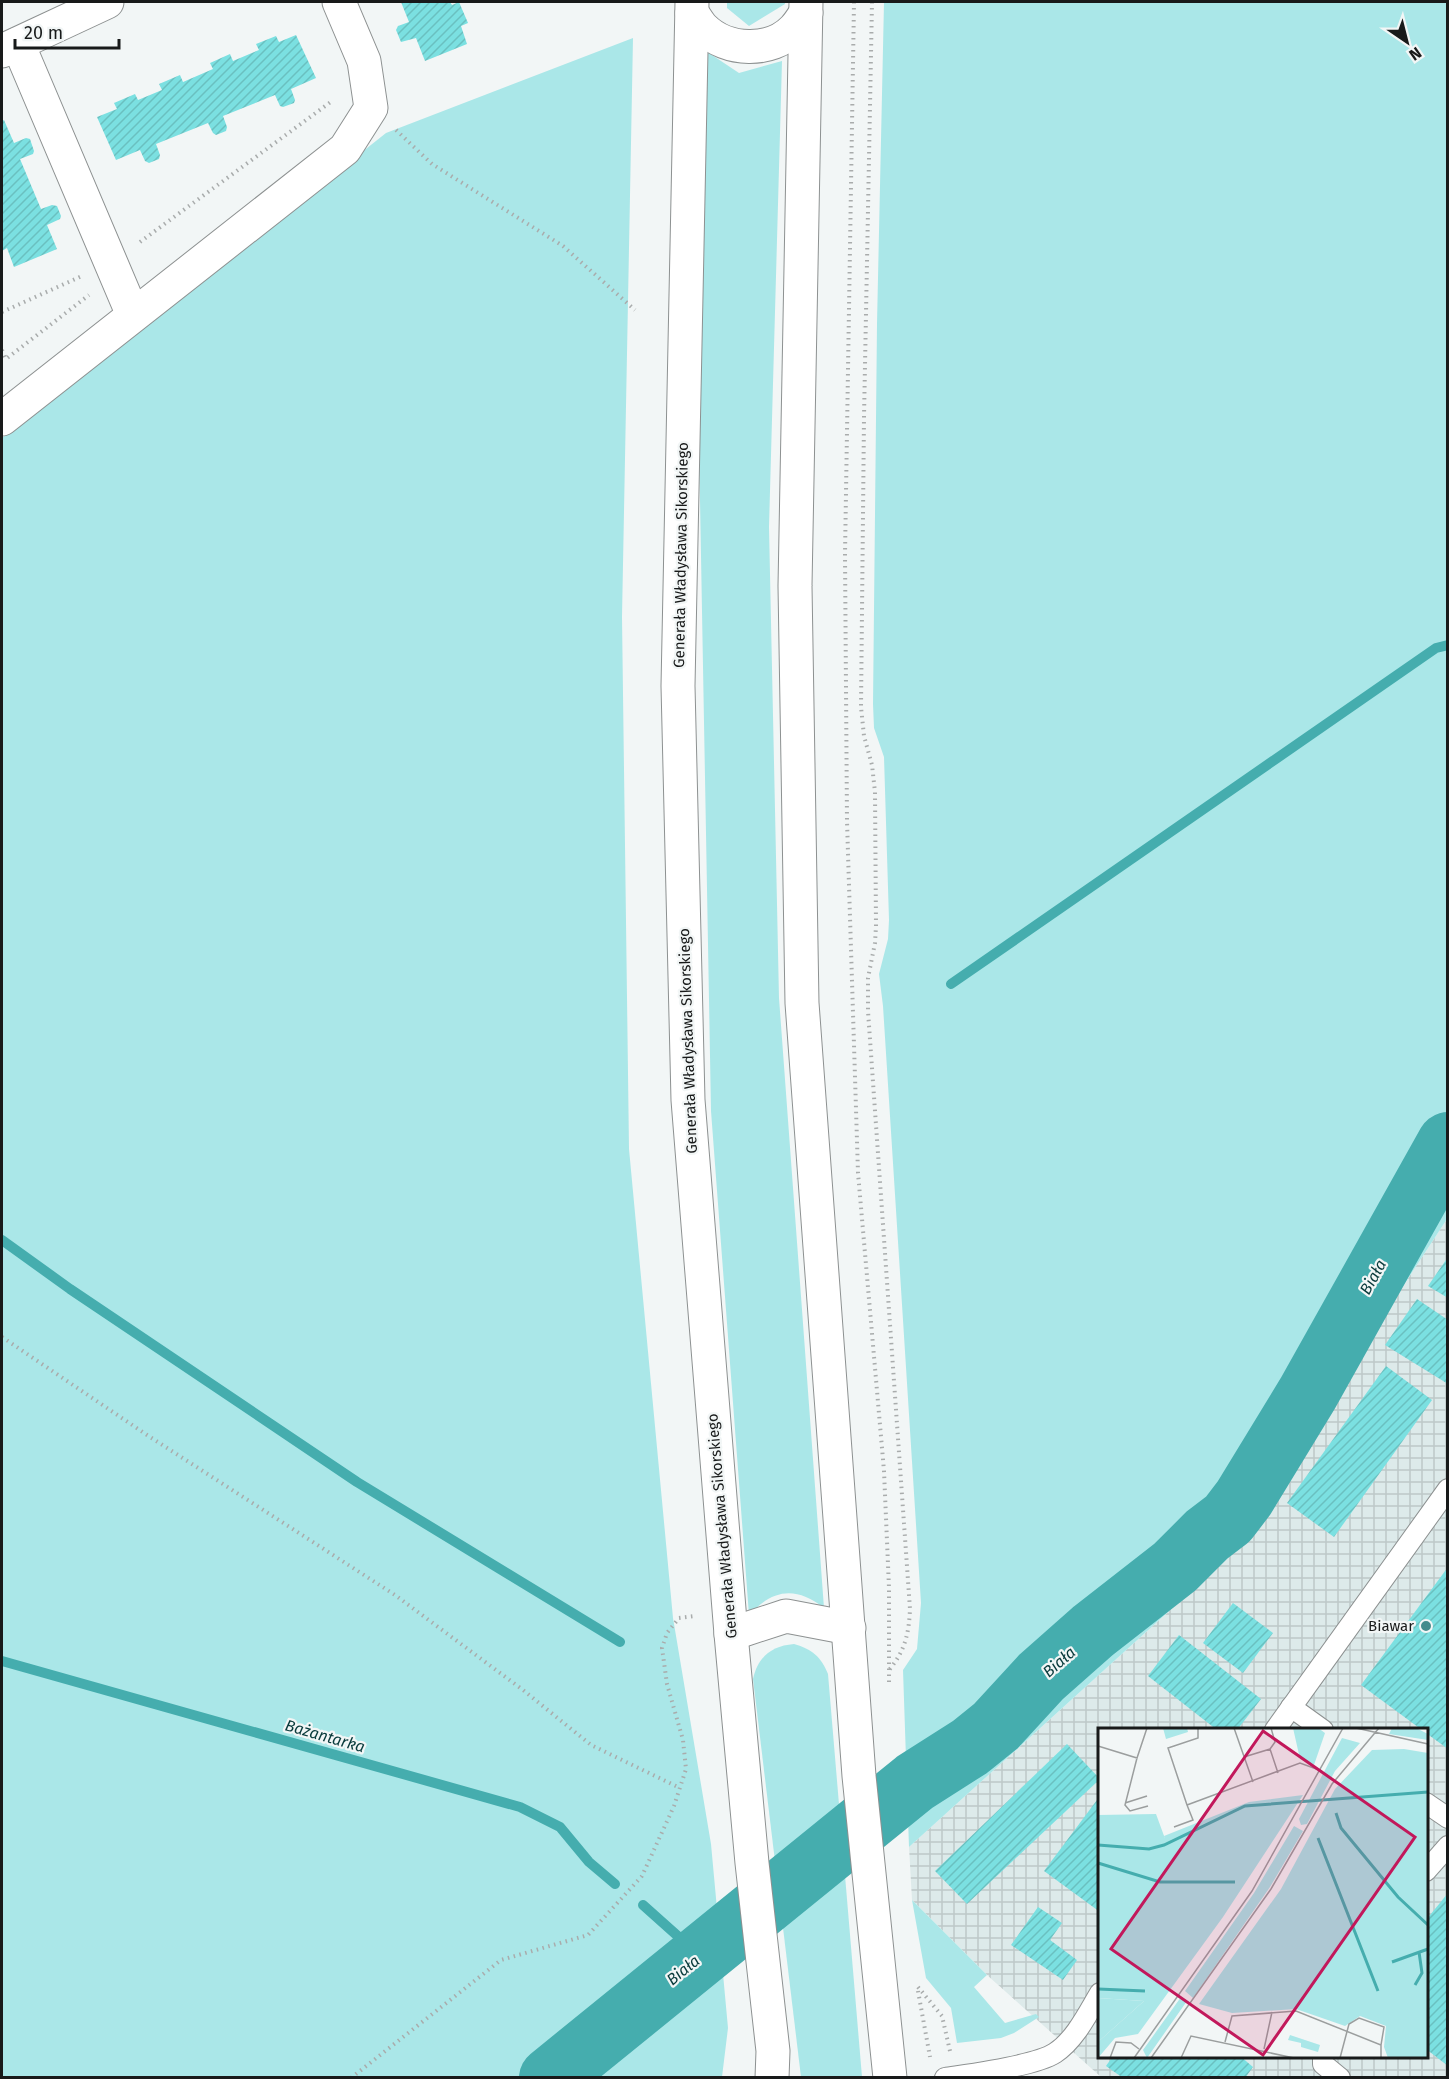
<svg xmlns="http://www.w3.org/2000/svg" width="1449" height="2079" font-family="'Fira Sans',sans-serif">
<style>
.industrial{fill:url(#industrial-grid);fill-rule:evenodd}
.grass{fill:#aae7e8}
.lines{fill:none;stroke-linecap:round;stroke-linejoin:round}
.stream{stroke:#45adae;stroke-width:10}
.river{stroke:#45adae;stroke-width:62}
.building{fill:url(#building-hatch)}
.lane-casing{stroke:#8d9191;stroke-width:22}
.street-casing{stroke:#8d9191;stroke-width:35}
.secondary-casing{stroke:#8d9191;stroke-width:35}
.path{stroke:#a9acac;stroke-width:4;stroke-dasharray:1.5 4.5;stroke-linecap:butt}
.lane{stroke:#fff;stroke-width:20}
.street{stroke:#fff;stroke-width:33}
.secondary{stroke:#fff;stroke-width:33}
.poi-dot{fill:#448c8d;stroke:#f2f6f6;stroke-width:2}
.labels{text-anchor:middle;dominant-baseline:central;stroke-width:4.5;stroke-linejoin:round;paint-order:stroke}
.street-label{font-size:15px;fill:#181a1a;stroke:#f2f6f6}
.poi-label{font-size:15px;fill:#181a1a;stroke:#f2f6f6;text-anchor:end}
.water-label{font-size:16px;font-style:italic;fill:#083a3b;stroke:#f2f6f6}
.inset-river{fill:none;stroke:#45adae;stroke-width:3}
.inset-road{fill:none;stroke:#9b9e9e;stroke-width:1.5}
.view{fill:#c2185b;fill-opacity:0.15;stroke:#c2185b;stroke-width:3}
.inset-edge{fill:none;stroke:#181a1a;stroke-width:3}
</style>
<defs>
<pattern id="industrial-grid" width="8" height="8" patternUnits="userSpaceOnUse" patternTransform="scale(1.5)"><rect width="8" height="8" fill="#ddeaea"/><path d="M0 4h8M4 0v8" fill="none" stroke="#bdc8c8"/></pattern>
<pattern id="building-hatch" width="6" height="6" patternUnits="userSpaceOnUse" patternTransform="scale(1.5)"><rect width="6" height="6" fill="#7be0e1"/><path d="M-1 1l2-2M0 6l6-6M5 7l2-2" fill="none" stroke="#6ac0c0"/></pattern>
</defs>
<rect width="100%" height="100%" fill="#f2f6f6"/>
<path class="industrial" d="M1447 1219V2077H1101L987 1975 912 1900 909 1847 1221 1564ZM1100 1730H1426V2056H1100Z"/>
<g class="grass">
<path d="M727 2H785V4L749 26 727 8Z"/>
<path d="M884 2H1448L1447 1219 1221 1564 909 1847 903 1670 917 1649 921 1603 883 1006 879 974 888 939 889 920 884 757 874 728 873 704 877 324Z"/>
<path d="M633 38 622 617 629 1149 673 1618 711 1844 728 2028 722 2077 2 2078V438L386 133Z"/>
<path d="M706 51 739 73 782 61 769 527 779 998 824 1608C796 1586 773 1589 749 1615L711 1111 698 389Z"/>
<path d="M794 1644C812 1649 821 1657 828 1674L862 2077H801L753 1679C758 1657 771 1646 794 1644Z"/>
<path d="M912 1900 987 1975 974 1987 1005 2023 1036 2014 1039 2017 1014 2033 1001 2038 957 2043 951 2008 926 1978Z"/>
</g>
<g class="lines">
<g class="stream">
<path d="M951 984 1436 648 1448 645"/>
<path d="M2 1240 70 1289 357 1482 620 1642"/>
<path d="M2 1661 520 1807 560 1827 589 1862 615 1884"/>
<path d="M643 1905 699 1955"/>
</g>
<path class="river" d="M550 2078 915 1782 970 1747 996 1726 1041 1677 1093 1631 1175 1567 1207 1535 1228 1519 1244 1498 1308 1393 1448 1143"/>
</g>
<g class="building">
<path d="M401 2H450L452 5 459 2 468 23 461 26 467 44 425 61 416 38 401 42 396 30 398 26 409 22Z"/>
<path d="M296 35 316 78 291 89 295 100 294 103 283 107 280 106 275 95 223 116 227 127 226 131 216 135 213 133 208 123 156 144 160 155 159 159 149 163 145 161 140 150 116 160 97 117 117 109 114 103 135 94 138 100 162 90 159 84 180 75 183 82 213 69 210 63 230 54 233 61 259 50 256 44 276 36 279 42Z"/>
<path d="M4 120 14 143 26 138 30 139 34 151 33 154 20 159 41 209 52 205 57 206 61 216 60 219 47 225 57 249 14 267 7 248 2 251V121Z"/>
<path d="M1448 1257V1298L1428 1286Z"/>
<path d="M1417 1299 1448 1320V1384L1385 1345Z"/>
<path d="M1386 1366 1432 1400 1334 1537 1287 1503Z"/>
<path d="M1448 1567V1749L1426 1733V1730H1422L1361 1685Z"/>
<path d="M1233 1603 1273 1633 1243 1673 1203 1643Z"/>
<path d="M1179 1635 1261 1699 1237 1730H1217L1148 1676Z"/>
<path d="M1067 1744 1100 1779 967 1904 935 1871Z"/>
<path d="M1100 1796V1912L1044 1871Z"/>
<path d="M1448 1893V2066L1426 2049V1920Z"/>
<path d="M1038 1907 1062 1923 1050 1940 1077 1960 1063 1980 1011 1945Z"/>
<path d="M1113 2056H1240L1253 2067 1245 2078H1123L1106 2066Z"/>
</g>
<g class="lines">
<g class="lane-casing">
<g id="lane">
<path d="M1291 1707 1323 1730"/>
<path d="M1275 1730 1448 1489"/>
<path d="M1426 1803 1448 1818"/>
<path d="M1426 1871 1448 1846"/>
<path d="M1323 2056V2064L1340 2078"/>
<path d="M945 2078C971 2074 1035 2066 1055 2053 1075 2040 1088 2013 1100 1993"/>
</g>
</g>
<g class="street-casing">
<g id="street">
<path d="M18 44 133 315"/>
<path d="M2 51 107 2"/>
<path d="M2 419 345 149 371 108 364 61 339 2"/>
</g>
</g>
<g class="secondary-casing">
<g id="secondary">
<path d="M692 2 678 686 688 1100 731 1634 752 1863 773 2051 772 2078"/>
<path d="M806 2 795 586 802 1003 859 1776 890 2078"/>
<path d="M692 13C696 18 699 24 703 28 727 52 771 53 794 29 799 24 802 18 806 13"/>
<path d="M731 1634 786 1616 849 1628"/>
</g>
</g>
<g class="path">
<path d="M854 2 845 554 847 821 858 1173 884 1471 889 1588V1682"/>
<path d="M872 2 864 417 861 707 864 736 872 765 875 792 876 926 875 943 868 978V1011L910 1609C909 1633 905 1651 889 1670"/>
<path d="M396 130 432 164 563 246 635 310"/>
<path d="M140 242 332 101"/>
<path d="M2 312 82 276"/>
<path d="M2 350 6 359 89 295"/>
<path d="M2 1337 147 1435 395 1595 523 1690 591 1745 680 1788"/>
<path d="M918 1987 942 2016 950 2051"/>
<path d="M918 1991 930 2057"/>
<path d="M351 2078 501 1960 588 1935 642 1876 674 1806 686 1769 683 1740 667 1684 662 1648 667 1633 679 1618 695 1616"/>
</g>
<use href="#lane" class="lane"/>
<use href="#street" class="street"/>
<use href="#secondary" class="secondary"/>
</g>
<circle class="poi-dot" cx="1426" cy="1626" r="6"/>
<g class="labels">
<g class="street-label">
<text transform="translate(681 555) rotate(-89)">Generała Władysława Sikorskiego</text>
<text transform="translate(688 1041) rotate(-92)">Generała Władysława Sikorskiego</text>
<text transform="translate(722 1526) rotate(-95)">Generała Władysława Sikorskiego</text>
</g>
<g class="poi-label">
<text x="1414" y="1626">Biawar</text>
</g>
<g class="water-label">
<text transform="translate(1373 1277) rotate(-61)">Biała</text>
<text transform="translate(1059 1662) rotate(-41)">Biała</text>
<text transform="translate(325 1736) rotate(16)">Bażantarka</text>
<text transform="translate(683 1970) rotate(-39)">Biała</text>
</g>
</g>
<g transform="translate(1098 1728)">
<rect width="330" height="330" fill="#f2f6f6"/>
<path d="M65 0H89L90 4 68 11ZM195 0H220L227 5 216 37 202 31ZM294 0H318L330 6V12L291 6ZM244 10 262 15 237 43 209 96 203 97 201 91ZM306 21 330 25V330H290L286 319 288 298 262 288 247 298 198 281 134 285 101 276 183 161 237 61 274 22ZM205 67 125 189 40 306 17 310 0 330V314L46 273 0 270V117L43 120 68 116 66 108 151 74ZM196 98 205 103 172 159 95 270 87 263 156 165ZM83 269 89 273 49 330 45 322Z" fill="#aae7e8"/>
<path d="M0 270 46 273 0 314Z" fill="#aae7e8"/>
<path d="M58 86 69 116 51 120 0 117V87ZM192 307 222 317 220 324 203 319V315L190 312Z" fill="#aae7e8"/>
<path class="inset-river" d="M238 85 243 100 300 169 330 197M220 110 280 263M0 117 51 121 66 117 147 78 330 64M0 135 62 154H137M294 234 330 221M317 257 324 245 321 224M0 261 47 263"/>
<path class="inset-road" d="M136 0 155 54M258 0 330 16M0 18 39 30 49 0M172 21 180 45M146 29 172 21 177 14 173 0M39 30 27 77 32 83 50 78M27 75 49 68M89 77 70 20 100 10V0M76 99 95 92 89 77 202 35 224 43M127 314 134 288 198 283 283 317V330M166 321 174 284M12 330 18 314 33 315 41 321M36 330 154 163 245 0M53 330 173 161 234 56 281 0M83 330 93 308 196 330M242 330 251 296 261 290 286 299 283 317"/>
<path class="view" d="M165 3 317 109 165 327 13 221Z"/>
<rect width="330" height="330" class="inset-edge"/>
</g>
<rect width="1449" height="2079" fill="none" stroke="#181a1a" stroke-width="6"/>
<g transform="translate(1407 42) rotate(145)" stroke="#f2f6f6" stroke-width="4.5" paint-order="stroke">
<path d="M0-4.5L10 22L0 15L-10 22Z" fill="#181a1a"/>
<text y="-9" font-size="16" font-weight="bold" text-anchor="middle" fill="#181a1a">N</text>
</g>
<path d="M15 39v9h104v-9" fill="none" stroke="#181a1a" stroke-width="3"/>
<text x="24" y="39" font-size="18" fill="#181a1a" stroke="#f2f6f6" stroke-width="4.5" paint-order="stroke">20 m</text>
</svg>
